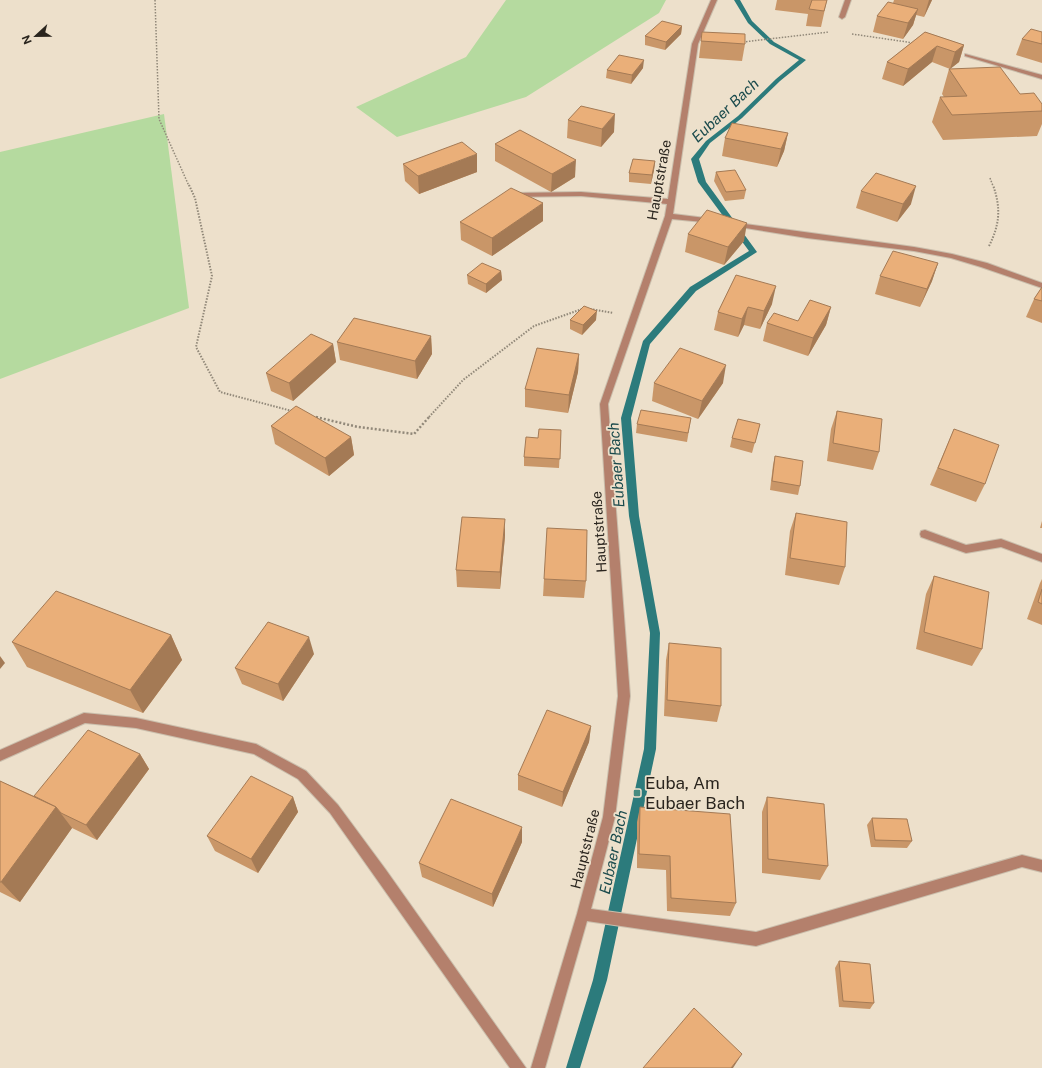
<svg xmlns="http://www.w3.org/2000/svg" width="1042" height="1068" font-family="'Public Sans',sans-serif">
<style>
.green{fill:#b5da9f}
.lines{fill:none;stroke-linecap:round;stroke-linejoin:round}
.stream{fill:#2c7b7c;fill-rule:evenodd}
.minor-casing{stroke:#cabeac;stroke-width:2}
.path-far2{stroke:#918879;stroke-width:1.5;stroke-dasharray:1.5 1.5;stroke-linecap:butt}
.path-far1{stroke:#918879;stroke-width:2;stroke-dasharray:1.5 1.5;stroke-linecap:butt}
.path{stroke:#918879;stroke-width:2.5;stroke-dasharray:2 2;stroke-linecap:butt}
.minor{fill:#b4806c;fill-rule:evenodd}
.wall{fill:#c99668}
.shaded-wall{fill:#a47a55}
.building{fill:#eaaf79;stroke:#a47a55}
.poi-dot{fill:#468b80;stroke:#ede0cb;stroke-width:1.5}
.labels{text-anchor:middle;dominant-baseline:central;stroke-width:3.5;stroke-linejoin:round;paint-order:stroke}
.street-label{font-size:14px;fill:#2a251e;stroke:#ede0cb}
.water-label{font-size:15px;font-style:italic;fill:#1a4a4c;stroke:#ede0cb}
.near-poi-label{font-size:17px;fill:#2a251e;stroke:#ede0cb;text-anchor:start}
</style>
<rect width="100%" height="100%" fill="#ede0cb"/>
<g class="green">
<path d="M506 0H666L659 13 526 97 397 137 356 107 466 57Z"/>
<path d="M164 114 189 308 0 379V152Z"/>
</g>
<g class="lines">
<path class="stream" d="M734 0H740L752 21 774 42 806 60 780 81 742 118 710 143 699 159 706 182 757 252 696 291 650 344 631 418 639 516 660 633 656 749 607 980 580 1068H566L593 980 644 749 650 633 629 516 621 418 643 341 690 287 749 251 698 182 691 159 706 141 738 116 776 79 799 60 770 44 748 23Z"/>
<g class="minor-casing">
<g id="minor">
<path d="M711 0H717L698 44 673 214 714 219 718 221 714 223 672 219 608 404 630 696 615 817 591 909 756 932 1022 855 1042 860V872L1022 867 756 946 587 921 545 1068H531L577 914 603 817 618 696 600 404 665 216 667 204 581 196 511 197 507 195 511 193 581 192 668 199 692 44Z"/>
<path d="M845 0H851L845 17 842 19 839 17Z"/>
<path d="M965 54 1042 75V79L965 56Z"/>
<path d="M730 222 914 247 952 254 987 263 1042 283V288L981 267 951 258 914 251 807 238 733 226H730Z"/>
<path d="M925 530 966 545 1001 539 1042 554V562L1001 547 966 553 921 537 920 534 921 531Z"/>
<path d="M84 713 136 718 256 744 306 771 338 805 386 870 526 1068H510L330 813 298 779 254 754 136 728 85 723 0 761V750Z"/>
</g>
</g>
<g class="path-far2">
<path d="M155 0 159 119 189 186"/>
<path d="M852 34 914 43"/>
<path d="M743 42 829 32"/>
<path d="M990 178 993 186"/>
</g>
<g class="path-far1">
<path d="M189 185 195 198 212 276 196 347 220 392 292 411"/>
<path d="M989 246C1000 224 1001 208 993 185"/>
<path d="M590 309 613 313"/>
<path d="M316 417H318"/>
<path d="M429 417 463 380 534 326 585 308"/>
</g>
<path class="path" d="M316 417 358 427 414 434 430 416"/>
<use href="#minor" class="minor"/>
</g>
<g class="wall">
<path d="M777 0H827L821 27 806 26 808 14 775 10Z"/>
<path d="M894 0H932L924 17 916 15 913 25 903 39 873 32 877 16 893 3Z"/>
<path d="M682 26 681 34 665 50 645 45V36Z"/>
<path d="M702 32 745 44 742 61 699 58Z"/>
<path d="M925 32 964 45 959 62 950 69 932 62 903 86 882 79 887 62Z"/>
<path d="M1042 32V63L1016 55 1022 39Z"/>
<path d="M643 68 631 84 606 78 607 70Z"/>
<path d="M949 69 1020 94 1042 111V124L1037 136 943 140 932 122 940 97H944L942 94Z"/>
<path d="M568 120 614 132 601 147 567 138Z"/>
<path d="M788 133 784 151 777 167 722 156 725 138Z"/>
<path d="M495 144 575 177 551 192 495 161Z"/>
<path d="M655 161 654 170 651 184 629 182V173Z"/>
<path d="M403 164 477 172 419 194 405 181Z"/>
<path d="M716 172 746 190 744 199 725 201 714 181Z"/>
<path d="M861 191 911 204 897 222 856 208Z"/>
<path d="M543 221 492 256 461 240 460 222Z"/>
<path d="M688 234 744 241 724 265 685 252Z"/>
<path d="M938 263 932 281 920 307 875 294 880 276Z"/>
<path d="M501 271 502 280 486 293 468 284 467 275Z"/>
<path d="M736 275 772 304 760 329 744 325 738 337 714 330 718 312Z"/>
<path d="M1042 287V323L1026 317 1034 299Z"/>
<path d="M831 307 826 325 808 356 763 341 767 323 798 321Z"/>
<path d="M570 320H596L582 335 570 329Z"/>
<path d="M431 336 432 354 417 379 340 360 337 342Z"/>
<path d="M333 344 336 362 293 401 271 391 266 373Z"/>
<path d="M579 354 578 372 568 413 525 407V389Z"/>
<path d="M654 383H723L698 419 652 401Z"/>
<path d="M837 411 879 452 873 470 827 461 831 429Z"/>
<path d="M691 418 687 442 636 433 637 424Z"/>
<path d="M760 424 752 453 730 447 732 438Z"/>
<path d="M271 426 351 437 354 455 329 476 275 444Z"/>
<path d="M954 429 985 484 976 502 930 485Z"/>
<path d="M561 430 559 468 524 466V457L538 438Z"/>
<path d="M775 456 800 486 798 495 770 490 773 465Z"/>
<path d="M796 513 845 567 839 585 785 575 790 531Z"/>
<path d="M1042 521V528H1040Z"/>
<path d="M505 536 500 589 457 587 456 570Z"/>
<path d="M934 576 982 649 972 666 916 649 926 594Z"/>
<path d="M544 579 586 581 584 598 543 596Z"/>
<path d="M1042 579V625L1027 619 1040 583Z"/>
<path d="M171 635 182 660 143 713 27 667 12 642Z"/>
<path d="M669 643 721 706 717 722 664 716 666 660Z"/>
<path d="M314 654 283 701 242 684 235 668Z"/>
<path d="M591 726 589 742 562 807 518 790V775Z"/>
<path d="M140 754 149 769 97 840 72 828 20 902 0 892V781L34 796Z"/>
<path d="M293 797 298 812 258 873 215 851 207 836Z"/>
<path d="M767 797 828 866 820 880 762 873V812Z"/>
<path d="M640 807 736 903 730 916 667 911 666 870 637 868V822Z"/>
<path d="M872 818 912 841 907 848 871 847 867 825Z"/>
<path d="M522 842 493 907 422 877 419 863Z"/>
<path d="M839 961 874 1003 870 1009 839 1007 835 968Z"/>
</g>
<g class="shaded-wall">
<path d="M929 0H932L924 17Z"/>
<path d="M918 9 913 25 903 39 908 23Z"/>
<path d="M682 26 681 34 665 50 666 42Z"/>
<path d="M964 45 959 62 950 69 955 52Z"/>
<path d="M937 46 932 62 903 86 908 69Z"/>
<path d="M644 60 643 68 631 84 632 75Z"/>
<path d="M615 114 614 132 601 147 602 129Z"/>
<path d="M788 133 784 151 777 167 781 149Z"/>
<path d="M477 154V172L419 194 418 176Z"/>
<path d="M576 160 575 177 551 192 552 174Z"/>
<path d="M655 161 654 170 651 184 652 175Z"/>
<path d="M916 186 911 204 897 222 903 204Z"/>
<path d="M543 203V221L492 256V238Z"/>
<path d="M747 223 744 241 724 265 728 247Z"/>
<path d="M938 263 932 281 920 307 927 289Z"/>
<path d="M501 271 502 280 486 293V284Z"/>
<path d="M776 286 772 304 760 329 764 311Z"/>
<path d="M748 307 744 325 738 337 742 319Z"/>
<path d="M831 307 826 325 808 356 813 338Z"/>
<path d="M597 311 596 320 582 335 583 325Z"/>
<path d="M431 336 432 354 417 379 415 361Z"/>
<path d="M333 344 336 362 293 401 289 383Z"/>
<path d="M579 354 578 372 568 413 569 395Z"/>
<path d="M726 365 723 383 698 419 702 401Z"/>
<path d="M351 437 354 455 329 476 325 458Z"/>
<path d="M505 519V536L500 589V572Z"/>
<path d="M171 635 182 660 143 713 130 690Z"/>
<path d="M309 637 314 654 283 701 278 684Z"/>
<path d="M0 656 5 663 0 669Z"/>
<path d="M591 726 589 742 562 807 563 792Z"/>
<path d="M140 754 149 769 97 840 86 825Z"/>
<path d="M293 797 298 812 258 873 251 859Z"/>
<path d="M56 807 72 828 20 902 1 882Z"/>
<path d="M522 827V842L493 907 492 894Z"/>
<path d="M742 1054 733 1068H731Z"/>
</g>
<g class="building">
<path d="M812 0H827L824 11 809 9Z"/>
<path d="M888 2 918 9 908 23 877 16Z"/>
<path d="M662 21 682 26 666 42 645 36Z"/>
<path d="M1031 29 1042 32V44L1022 39Z"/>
<path d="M702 32 745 34V44L701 41Z"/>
<path d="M925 32 964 45 955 52 937 46 908 69 887 62Z"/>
<path d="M619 55 644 60 632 75 607 70Z"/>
<path d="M1000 67 1020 94 1034 93 1042 104V111L952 115 940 97 967 96 949 69Z"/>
<path d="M581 106 615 114 602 129 568 120Z"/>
<path d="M732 123 788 133 781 149 725 138Z"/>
<path d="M520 130 576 160 552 174 495 144Z"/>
<path d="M462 142 477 154 418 176 403 164Z"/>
<path d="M633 159 655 161 652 175 629 173Z"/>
<path d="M735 170 746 190 726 192 716 172Z"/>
<path d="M876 173 916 186 903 204 861 191Z"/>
<path d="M511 188 543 203 492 238 460 222Z"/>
<path d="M707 210 747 223 728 247 688 234Z"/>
<path d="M893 251 938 263 927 289 880 276Z"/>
<path d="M482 263 501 271 486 284 467 275Z"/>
<path d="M736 275 776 286 764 311 748 307 742 319 718 312Z"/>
<path d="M1042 287V301L1034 299Z"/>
<path d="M810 300 831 307 813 338 767 323 774 313 798 321Z"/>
<path d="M584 306 597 311 583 325 570 320Z"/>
<path d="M354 318 431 336 415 361 337 342Z"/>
<path d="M311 334 333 344 289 383 266 373Z"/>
<path d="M537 348 579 354 569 395 525 389Z"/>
<path d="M680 348 726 365 702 401 654 383Z"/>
<path d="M296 406 351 437 325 458 271 426Z"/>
<path d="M641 410 691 418 688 433 637 424Z"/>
<path d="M837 411 882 419 879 452 833 443Z"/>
<path d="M738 419 760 424 755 443 732 438Z"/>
<path d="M539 429 561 430 560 459 524 457 526 437 538 438Z"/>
<path d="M954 429 999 445 985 484 938 468Z"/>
<path d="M775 456 803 461 800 486 772 481Z"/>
<path d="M796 513 847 522 845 567 790 558Z"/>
<path d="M462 517 505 519 500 572 456 570Z"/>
<path d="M547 528 587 530 586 581 544 579Z"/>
<path d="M934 576 989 592 982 649 924 632Z"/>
<path d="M1042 589V604L1038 602Z"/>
<path d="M56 591 171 635 130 690 12 642Z"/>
<path d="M268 622 309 637 278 684 235 668Z"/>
<path d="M669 643 721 648V706L667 700Z"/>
<path d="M547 710 591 726 563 792 518 775Z"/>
<path d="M88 730 140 754 86 825 61 813 56 807 34 796Z"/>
<path d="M251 776 293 797 251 859 207 836Z"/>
<path d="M0 781 56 807 1 882H0Z"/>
<path d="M767 797 824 804 828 866 768 859Z"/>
<path d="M451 799 522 827 492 894 419 863Z"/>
<path d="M640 807 730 814 736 903 671 898 670 856 639 854Z"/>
<path d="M872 818 907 819 912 841 875 840Z"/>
<path d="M839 961 870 964 874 1003 843 1001Z"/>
<path d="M694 1008 742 1054 731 1068H643Z"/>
</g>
<rect class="poi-dot" x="633" y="789" width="8" height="8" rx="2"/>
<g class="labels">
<g class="street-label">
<text transform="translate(659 180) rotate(-80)">Hauptstraße</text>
<text transform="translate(599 532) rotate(-94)">Hauptstraße</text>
<text transform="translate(585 849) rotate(-76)">Hauptstraße</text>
</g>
<g class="water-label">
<text transform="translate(725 110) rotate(-43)">Eubaer Bach</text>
<text transform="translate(616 465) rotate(-94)">Eubaer Bach</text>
<text transform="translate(613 852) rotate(-78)">Eubaer Bach</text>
</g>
<g class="near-poi-label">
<text x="645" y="783">Euba, Am<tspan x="645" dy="20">Eubaer Bach</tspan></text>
</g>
</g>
<g transform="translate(36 36) rotate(248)" stroke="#ede0cb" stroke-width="3" paint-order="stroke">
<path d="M0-3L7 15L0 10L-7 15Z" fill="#2a251e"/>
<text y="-6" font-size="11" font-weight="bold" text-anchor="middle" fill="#2a251e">N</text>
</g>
</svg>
